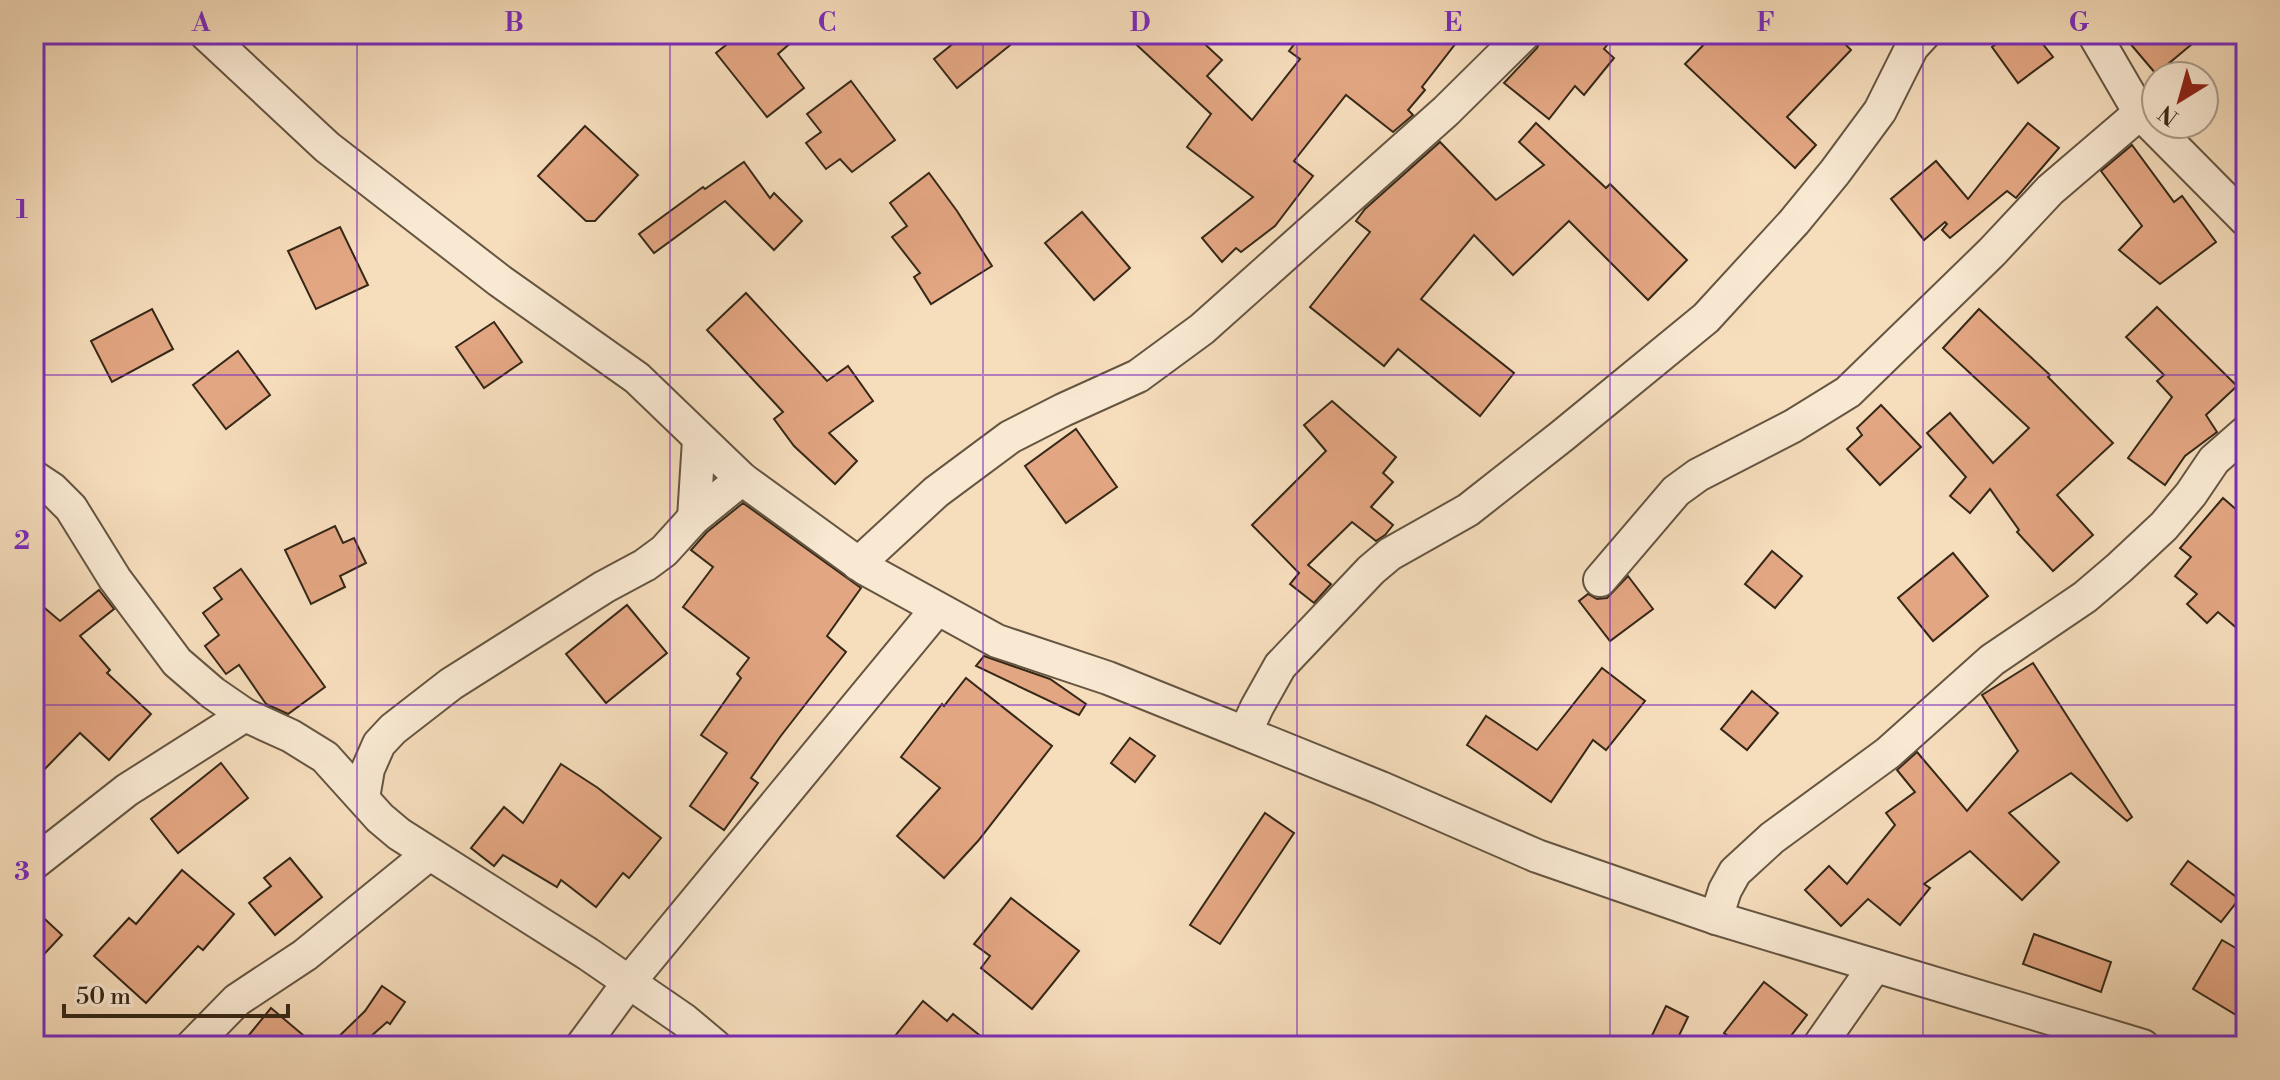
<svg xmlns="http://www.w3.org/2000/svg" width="2280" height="1080" font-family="'Libre Bodoni',serif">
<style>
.building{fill:#e3a682;stroke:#352818;stroke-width:2}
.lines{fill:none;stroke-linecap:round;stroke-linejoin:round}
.street-casing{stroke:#655541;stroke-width:36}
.street{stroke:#f9e9d3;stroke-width:32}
.grid{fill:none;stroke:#7b2cbf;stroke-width:2;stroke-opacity:0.55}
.neatline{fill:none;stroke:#7b2cbf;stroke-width:3}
.grid-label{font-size:26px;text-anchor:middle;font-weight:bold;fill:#7b2cbf}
</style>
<rect width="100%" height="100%" fill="#f6ddbc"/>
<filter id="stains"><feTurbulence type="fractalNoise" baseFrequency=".0025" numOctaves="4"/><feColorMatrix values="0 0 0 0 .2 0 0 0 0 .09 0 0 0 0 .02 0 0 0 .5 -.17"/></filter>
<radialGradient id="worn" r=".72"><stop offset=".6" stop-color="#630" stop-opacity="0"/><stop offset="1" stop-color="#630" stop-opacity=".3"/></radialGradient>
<g class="building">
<path d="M740 34H801L778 54 804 88 767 117 716 53Z"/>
<path d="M965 34H1024L957 88 934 59Z"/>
<path d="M1125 34H1194L1222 60 1207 76 1252 120 1300 59 1289 51 1302 34H1463L1422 87 1425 90 1408 110 1413 115 1393 132 1346 95 1294 161 1313 176 1275 226 1241 252 1236 248 1222 262 1202 238 1253 197 1187 147 1211 114Z"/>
<path d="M1543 34H1616L1604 49 1614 58 1584 95 1575 86 1549 119 1504 83 1537 48Z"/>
<path d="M1714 34H1835L1851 50 1787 117 1816 145 1795 168 1685 64Z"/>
<path d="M2010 34H2035L2053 57 2018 83 1992 47Z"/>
<path d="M2122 34H2204L2156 74Z"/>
<path d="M851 81 895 140 852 172 840 159 826 169 806 143 821 132 807 114Z"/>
<path d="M1536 123 1606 188 1610 184 1687 260 1648 300 1569 221 1513 275 1474 235 1421 299 1514 373 1480 416 1398 349 1384 366 1310 307 1370 232 1356 221 1365 209 1440 142 1496 200 1544 165 1519 142Z"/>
<path d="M2028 123 2059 148 2016 198 2007 191 1950 238 1942 230 1947 224 1945 222 1924 240 1891 199 1936 161 1968 199Z"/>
<path d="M585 126 638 175 595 221H586L538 176Z"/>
<path d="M2132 145 2174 202 2182 196 2216 242 2160 284 2119 250 2142 226 2101 171Z"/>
<path d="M744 162 770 198 774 193 802 221 774 250 725 201 654 253 639 234 703 187 705 189Z"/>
<path d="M929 173 957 211 992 266 931 304 914 277 920 273 892 237 907 226 890 203Z"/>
<path d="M1082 212 1130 268 1094 300 1045 243Z"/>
<path d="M340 227 368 285 316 309 288 251Z"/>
<path d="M746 293 827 381 848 366 873 401 829 433 857 461 835 484 794 446 774 419 783 412 707 330Z"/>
<path d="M2157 307 2237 386 2206 415 2217 432 2185 456 2165 485 2128 458 2172 397 2157 381 2164 375 2126 337Z"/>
<path d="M152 309 173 349 112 382 91 341Z"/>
<path d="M1979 309 2050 375 2048 377 2113 443 2057 495 2093 535 2053 571 2017 532 2019 530 1990 489 1970 513 1950 496 1966 477 1927 433 1950 413 1993 463 2029 428 1943 348Z"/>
<path d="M494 322 522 362 484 388 456 347Z"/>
<path d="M238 351 270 395 226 429 193 385Z"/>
<path d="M1332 401 1396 457 1383 473 1393 482 1371 507 1393 525 1385 535 1376 541 1352 522 1308 565 1331 584 1314 603 1290 584 1299 573 1252 525 1326 451 1304 425Z"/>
<path d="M1881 405 1921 447 1880 485 1847 449 1862 435 1857 428Z"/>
<path d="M1076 429 1117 487 1066 523 1025 466Z"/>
<path d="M2223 498 2246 518V636L2218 612 2207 623 2187 604 2197 594 2175 576 2191 557 2180 548Z"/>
<path d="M743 503 861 588 827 636 846 652 780 737 751 778 758 783 724 830 690 806 727 753 701 735 741 678 737 674 749 658 683 607 713 567 691 550 707 532Z"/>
<path d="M335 526 343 543 354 538 366 563 340 576 345 587 311 604 285 550Z"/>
<path d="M1772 551 1802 576 1775 608 1745 584Z"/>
<path d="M1953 553 1988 596 1933 641 1898 598Z"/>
<path d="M241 569 325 687 288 714 266 704 239 665 226 674 205 646 219 635 203 613 222 599 214 588Z"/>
<path d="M1628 576 1653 609 1610 641 1579 601 1588 594 1597 599 1607 598Z"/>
<path d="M99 590 114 609 80 636 110 670 107 673 151 714 109 760 80 733 34 780V599L60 621Z"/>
<path d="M627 605 667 653 606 703 566 654Z"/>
<path d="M984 656 1050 679 1086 704 1079 715 976 666Z"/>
<path d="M2033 663 2132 817 2127 821 2071 773 2009 813 2059 862 2022 900 1970 851 1924 884 1930 888 1900 925 1868 899 1841 926 1805 890 1829 866 1847 884 1895 825 1886 813 1915 792 1897 770 1917 752 1967 811 2018 751 1982 695Z"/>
<path d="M1602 668 1645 701 1606 750 1593 740 1551 802 1467 745 1486 716 1537 750Z"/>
<path d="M966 678 1052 746 978 841 944 878 897 836 940 788 901 757 942 704 944 706Z"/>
<path d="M1752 691 1778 713 1747 750 1721 729Z"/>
<path d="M1130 738 1155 756 1135 782 1111 763Z"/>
<path d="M221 763 248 798 178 853 151 819Z"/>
<path d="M561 764 598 788 661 838 629 878 623 873 596 907 561 880 557 887 503 855 494 866 471 848 504 807 523 823Z"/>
<path d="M1265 813 1294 833 1220 944 1190 925Z"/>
<path d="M290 858 322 897 275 935 249 903 271 886 264 878Z"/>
<path d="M2188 861 2239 899 2221 922 2171 884Z"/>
<path d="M182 870 234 914 203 950 198 946 146 1003 94 956 129 918 136 924Z"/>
<path d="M1011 898 1079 951 1032 1009 981 968 990 956 974 944Z"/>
<path d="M34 909 62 935 34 965Z"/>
<path d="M2034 934 2111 962 2101 992 2023 964Z"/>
<path d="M2222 940 2246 954V1021L2193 989Z"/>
<path d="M1764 982 1807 1015 1783 1046H1741L1724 1033Z"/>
<path d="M382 986 405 1002 390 1024 387 1022 360 1046H329L365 1011Z"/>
<path d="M923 1001 947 1021 953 1014 993 1046H887Z"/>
<path d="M1666 1006 1688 1017 1674 1046H1647Z"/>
<path d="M271 1008 316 1046H240Z"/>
</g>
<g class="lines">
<g class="street-casing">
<g id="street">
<path d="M206 34 327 147 500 281 637 378 742 479 866 569 997 641 1108 678 1245 733 1381 788 1537 856 1716 918 2143 1046"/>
<path d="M2094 34 2140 113 2246 220"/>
<path d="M34 477 52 489 71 508 115 579 177 662 213 693 245 715"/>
<path d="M694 518 699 440"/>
<path d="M858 564 936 492 1010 437 1063 410 1138 376 1202 329 1446 111 1524 34"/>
<path d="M1600 580 1676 491 1698 475 1793 426 1848 392 1992 252 2050 190 2140 113"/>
<path d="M1245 733 1257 707 1280 666 1371 570 1390 554 1468 510 1562 436 1706 318 1794 222 1835 172 1880 111 1912 47 1924 34"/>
<path d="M363 798 368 769 379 744 393 729 451 684 604 587 645 565 664 551 694 518 742 479"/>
<path d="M34 863 127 790 245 715 291 736 325 757 380 818 399 834 588 954 684 1020 715 1046"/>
<path d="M1716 918 1725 890 1735 872 1772 838 1888 753 1992 660 2085 597 2119 568 2164 526 2191 494 2214 460 2246 432"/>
<path d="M192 1046 237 1000 305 955 429 854"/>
<path d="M582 1046 629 982 937 609"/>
<path d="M1819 1046 1875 966"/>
</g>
</g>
<use href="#street" class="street"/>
</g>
<path class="grid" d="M357 34V1046M670 34V1046M983 34V1046M1297 34V1046M1610 34V1046M1923 34V1046M34 375H2246M34 705H2246"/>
<rect width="2280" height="1080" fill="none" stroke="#f6ddbc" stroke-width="88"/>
<g transform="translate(2180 100) rotate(217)"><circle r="38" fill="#f9e9d3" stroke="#ab9c88" stroke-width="2"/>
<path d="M0-6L14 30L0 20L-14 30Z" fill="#8f2418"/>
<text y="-12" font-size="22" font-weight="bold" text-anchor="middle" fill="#352818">N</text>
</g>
<path d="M64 1004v12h224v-12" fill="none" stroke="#352818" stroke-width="4"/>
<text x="76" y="1004" font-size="24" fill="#352818" stroke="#f9e9d3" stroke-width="6" paint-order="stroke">50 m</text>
<rect x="44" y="44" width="2192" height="992" class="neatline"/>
<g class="grid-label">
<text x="201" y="31">A</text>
<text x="514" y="31">B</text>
<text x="827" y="31">C</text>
<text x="1140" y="31">D</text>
<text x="1453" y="31">E</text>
<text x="1766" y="31">F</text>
<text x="2079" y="31">G</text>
<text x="22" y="218">1</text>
<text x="22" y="549">2</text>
<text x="22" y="880">3</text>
</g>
<rect width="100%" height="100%" filter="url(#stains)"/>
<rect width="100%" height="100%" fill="url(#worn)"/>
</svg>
